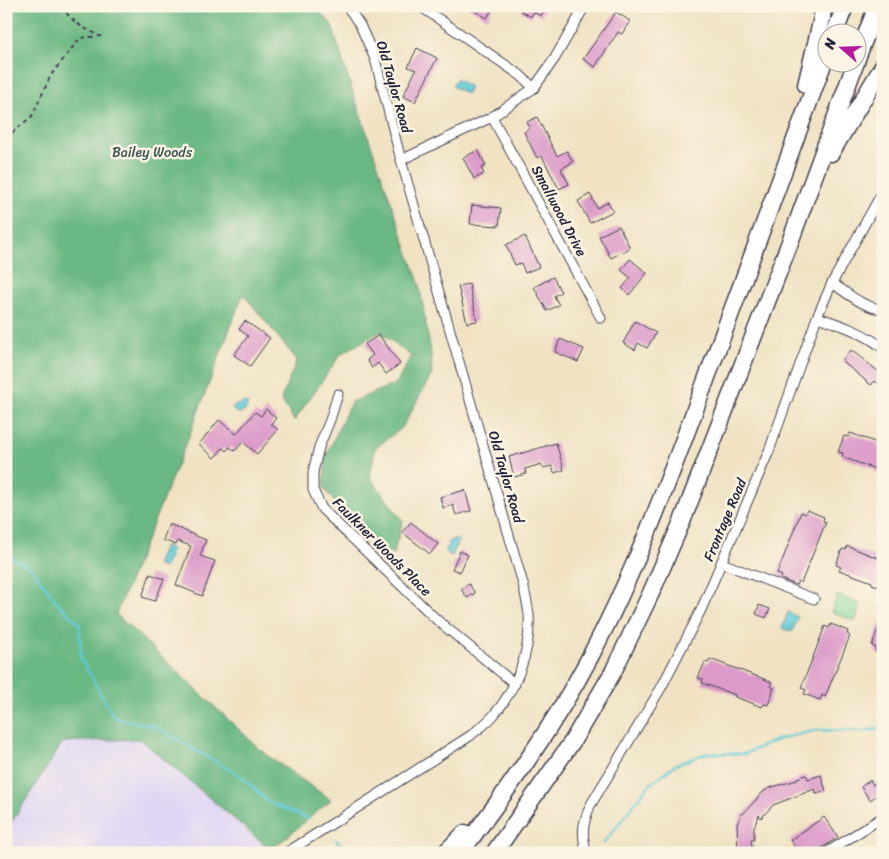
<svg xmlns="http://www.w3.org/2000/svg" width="889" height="859" font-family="Sriracha,sans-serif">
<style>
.built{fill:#dfd5f5}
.green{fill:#84d89b;stroke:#537d6b}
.forest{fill:#6bb883;stroke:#466d5f}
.water{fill:#5ec9d6;stroke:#407688}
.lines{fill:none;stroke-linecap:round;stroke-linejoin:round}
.stream{stroke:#5ec9d6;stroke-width:2.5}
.building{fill:#db9ac9}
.street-casing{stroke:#413f4f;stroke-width:11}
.highway-casing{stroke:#413f4f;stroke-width:19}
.path{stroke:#413f4f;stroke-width:2;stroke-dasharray:4 4;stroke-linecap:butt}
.street{stroke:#fff;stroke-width:9}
.highway{stroke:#fff;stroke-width:16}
.labels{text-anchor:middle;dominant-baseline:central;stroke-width:5;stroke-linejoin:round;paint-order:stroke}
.street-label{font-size:14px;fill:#22223b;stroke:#fcf5e5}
.park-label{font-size:14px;fill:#3f5958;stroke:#fcf5e5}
</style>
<rect width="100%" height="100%" fill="#fcf5e5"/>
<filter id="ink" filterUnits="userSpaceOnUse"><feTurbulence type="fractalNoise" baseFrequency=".02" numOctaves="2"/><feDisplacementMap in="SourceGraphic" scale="10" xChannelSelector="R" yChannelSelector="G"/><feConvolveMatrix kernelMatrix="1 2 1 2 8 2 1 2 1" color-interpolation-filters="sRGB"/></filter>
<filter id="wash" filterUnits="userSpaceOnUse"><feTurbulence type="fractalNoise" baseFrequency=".0096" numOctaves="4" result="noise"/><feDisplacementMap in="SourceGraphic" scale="20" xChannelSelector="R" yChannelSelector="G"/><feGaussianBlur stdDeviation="1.12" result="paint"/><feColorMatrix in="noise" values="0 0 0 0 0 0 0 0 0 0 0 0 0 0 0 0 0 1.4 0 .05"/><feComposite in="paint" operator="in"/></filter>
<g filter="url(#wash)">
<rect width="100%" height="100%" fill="#f0e2c3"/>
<path class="built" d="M140 739 273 853H6V831L63 742Z"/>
<path class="green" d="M837 595 861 604 855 621 831 612Z"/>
<path class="forest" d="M6 6H313L331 23 351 87 419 283 431 353 432 374 402 428 375 448 370 477 403 521 393 555 354 528 324 488 326 456 351 402 397 383 411 356 380 332 341 354 294 421 281 399 297 360 243 294 189 436 116 614 264 753 331 800 271 850 140 739 63 742 6 831Z"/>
<g class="water">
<path d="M456 79 470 87 466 94 452 86Z"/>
<path d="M246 402 248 404 245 411 239 413 234 411 232 409 234 406Z"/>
<path d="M452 539 459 541 454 549 453 555 451 556 446 552C447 546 448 543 452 539Z"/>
<path d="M164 546 172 549 164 568 156 565Z"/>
<path d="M788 612 798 617 792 632 782 628Z"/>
</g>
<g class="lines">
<g class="stream">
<path d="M6 554 32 569 60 606 79 623 81 659 115 718 154 726 242 777 268 802 309 819"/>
<path d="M336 840 350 853"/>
<path d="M603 844 650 784 675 765 707 753 744 754 779 739 817 730 865 731 883 728"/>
</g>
</g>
<g id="blocks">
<g class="building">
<path d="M466 6H494L487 18Z"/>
<path d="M523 6H546L541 16 533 12 531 17 521 11Z"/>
<path d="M616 12 630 21 622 34 618 32 595 67 583 59Z"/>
<path d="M417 48 437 58 415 102 403 96 416 70 408 67Z"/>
<path d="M537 117 557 156 567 151 573 162 561 169 569 184 559 189 542 156 537 158 524 132 530 128 527 122Z"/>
<path d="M478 150 486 166 481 168 484 174 474 179 463 158Z"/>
<path d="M590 194 597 208 608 202 613 211 590 223 578 201Z"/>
<path d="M472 205 501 208 499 226 470 224Z"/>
<path d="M619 226 630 248 611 258 599 236Z"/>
<path d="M525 236 539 267 525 273 521 263 515 265 506 245Z"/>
<path d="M630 259 647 273 629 295 622 288 631 278 621 270Z"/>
<path d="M553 277 561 292 554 296 559 305 547 311 534 287Z"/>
<path d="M469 284 477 321 467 323 458 286Z"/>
<path d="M245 321 270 338 250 366 234 355 248 336 239 329Z"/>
<path d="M635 321 656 333 647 348 638 343 635 350 623 343Z"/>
<path d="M379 335 400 364 386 374 378 363 372 368 367 360 373 355 365 344Z"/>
<path d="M560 339 584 349 578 362 555 352Z"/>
<path d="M851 350 883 375V387L875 381 871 385 842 361Z"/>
<path d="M266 409 276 418 271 424 278 430 257 454 243 442 235 451 230 447 226 451 223 448 214 458 199 444 219 420 236 434 255 412 261 416Z"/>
<path d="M850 433 883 445V474L874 471 875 469 842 457 843 453 838 452 844 436 848 437Z"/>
<path d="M556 443 564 470 554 473 552 466 543 468 541 464 525 469 526 474 514 477 509 457Z"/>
<path d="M465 490 471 511 456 515 453 505 443 508 440 497Z"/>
<path d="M807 510 824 517 823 521 826 522 801 583 798 581 796 585 781 579 782 576 777 574 801 512 805 514Z"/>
<path d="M411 522 438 544 430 554 402 532Z"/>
<path d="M169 524 206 540 200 556 215 561 202 596 176 585 191 546 177 541 176 545 163 540Z"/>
<path d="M847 546 883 560V588L872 584V582L839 570 841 567 836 565 842 549 846 550Z"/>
<path d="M460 551 468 555 460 572 452 569Z"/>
<path d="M150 574 164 579 155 601 142 597Z"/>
<path d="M469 584 475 593 467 598 461 589Z"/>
<path d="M759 605 770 609 766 618 756 614Z"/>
<path d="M882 618H883V655L875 652 876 648 872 646Z"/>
<path d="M831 624 848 631 847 634 850 636 825 697 822 695 820 700 804 694 806 690 801 688 825 626 829 628Z"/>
<path d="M710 659 772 682 770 686 774 688 768 705 764 704 762 707 735 697V695L702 683 703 679 698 678 705 662 708 663Z"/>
<path d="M806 775 808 779 821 775 826 791 816 794 815 789 773 805 761 818 759 815 754 827V840H751L753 853H738L737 824 742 813 743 814 763 792 769 788 797 780V778Z"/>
<path d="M883 778V791L870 800 861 787 870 780 873 785Z"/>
<path d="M824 817 838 837 814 853H799L790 840Z"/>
</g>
</g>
</g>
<g filter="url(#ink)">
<use href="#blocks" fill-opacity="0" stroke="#413f4f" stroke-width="1"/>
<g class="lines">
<g class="street-casing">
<g id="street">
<path d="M420 6 520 75 534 88"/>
<path d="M492 117 601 318"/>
<path d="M401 160 492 117 534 88 555 58 585 6"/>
<path d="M832 283C846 292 865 309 883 309"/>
<path d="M817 317C841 325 863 332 883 348"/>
<path d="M338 394 330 420 319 447 313 472V490L322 509 437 620 515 684"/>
<path d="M722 563 814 599"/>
<path d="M286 853 470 736C477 730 487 723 493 716 517 688 531 651 529 615 528 605 525 594 523 584L401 160 375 59 360 25 347 6"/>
<path d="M586 853C582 832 582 826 590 806L661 688 701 610 769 451 817 317 832 283 883 191"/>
<path d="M826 853 883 817"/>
</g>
</g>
<g class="highway-casing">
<g id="highway">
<path d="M835 32 845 6"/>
<path d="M856 61 877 6"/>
<path d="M806 85 822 18 823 6"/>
<path d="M831 153 883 66"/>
<path d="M445 853 465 833"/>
<path d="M460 853C508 790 553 727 590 657 637 568 671 474 706 380 746 272 787 164 826 56"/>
<path d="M494 853 572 742 613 672 651 593 683 519 790 242 856 62"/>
</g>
</g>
<g class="path">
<path d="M62 6C70 21 84 29 99 35"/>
<path d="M6 138 32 116 51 75 80 38 101 36"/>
</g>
<use href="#street" class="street"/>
<use href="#highway" class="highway"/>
</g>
</g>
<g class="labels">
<g class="street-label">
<text transform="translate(394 87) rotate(74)">Old Taylor Road</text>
<text transform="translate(559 211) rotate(62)">Smallwood Drive</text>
<text transform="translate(506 477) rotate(74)">Old Taylor Road</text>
<text transform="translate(725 520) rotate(-67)">Frontage Road</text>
<text transform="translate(382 547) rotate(45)">Faulkner Woods Place</text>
</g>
<g class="park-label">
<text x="152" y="152">Bailey Woods</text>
</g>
</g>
<rect width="889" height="859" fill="none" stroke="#fcf5e5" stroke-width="25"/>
<g transform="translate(842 48) rotate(290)"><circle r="24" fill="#fcf5e5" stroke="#a5a1a1"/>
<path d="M0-4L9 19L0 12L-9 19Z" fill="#b5179e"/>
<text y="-8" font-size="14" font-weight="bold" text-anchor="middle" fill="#22223b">N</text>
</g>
</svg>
